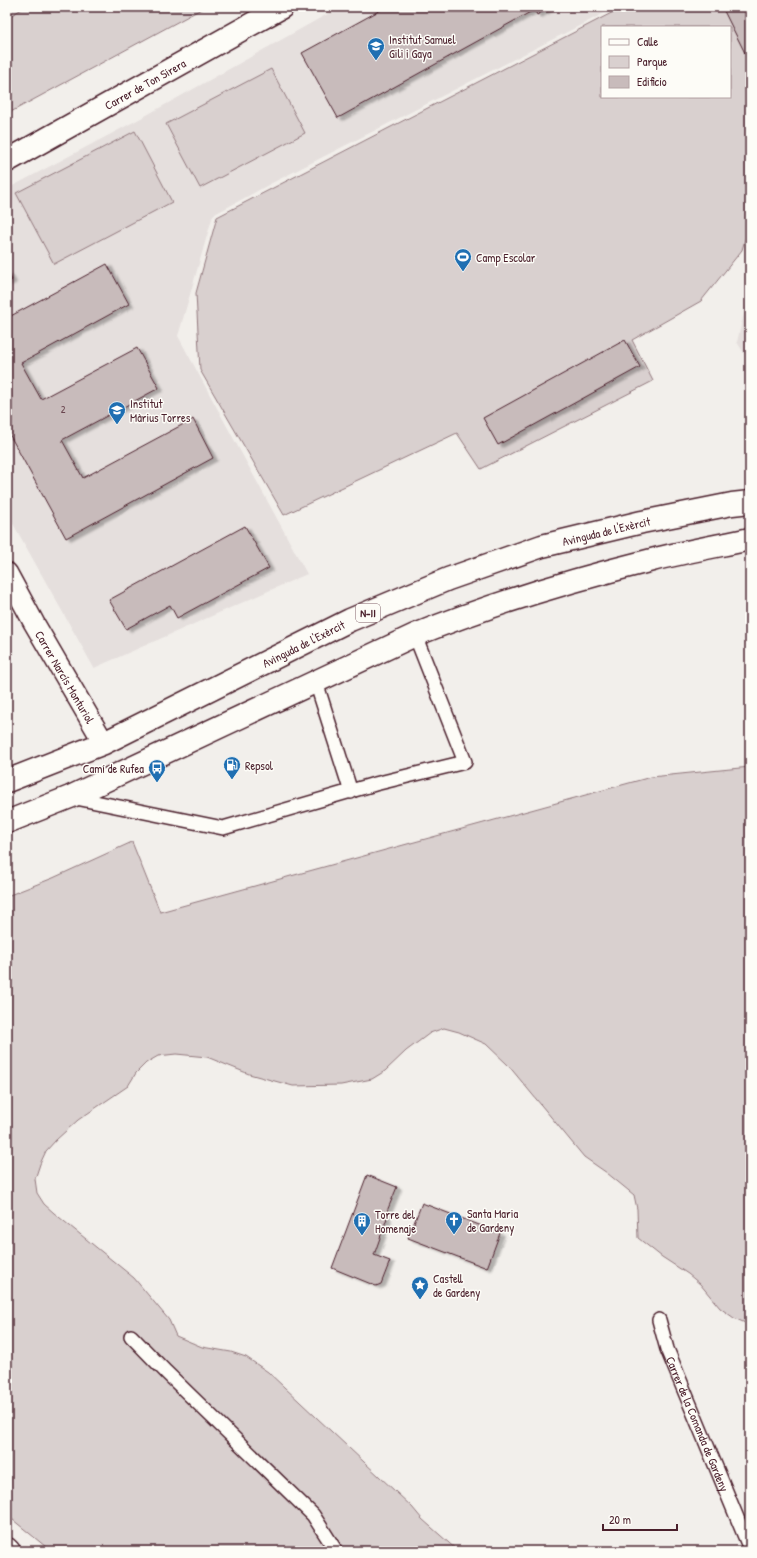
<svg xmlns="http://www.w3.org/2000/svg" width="757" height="1558" font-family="'Patrick Hand',sans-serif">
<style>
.built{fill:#e5dfdd}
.green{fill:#d9d0cf;stroke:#92787d;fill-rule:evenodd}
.building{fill:#c8bbbb;stroke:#4a1f2b;filter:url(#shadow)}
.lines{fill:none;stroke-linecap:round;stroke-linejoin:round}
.service-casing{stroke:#4a1f2b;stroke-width:16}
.pedestrian-casing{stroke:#4a1f2b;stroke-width:23}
.minor-casing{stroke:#4a1f2b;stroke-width:25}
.primary-casing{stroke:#4a1f2b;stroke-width:25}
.service{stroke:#fdfcf7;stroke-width:13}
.pedestrian{stroke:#fdfcf7;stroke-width:20}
.minor{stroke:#fdfcf7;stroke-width:22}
.primary{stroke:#fdfcf7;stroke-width:22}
.labels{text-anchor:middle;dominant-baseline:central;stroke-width:3;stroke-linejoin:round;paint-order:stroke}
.number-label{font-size:10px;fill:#6a464f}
.shield{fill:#fdfcf7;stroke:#806168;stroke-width:1}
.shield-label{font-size:11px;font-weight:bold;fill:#4a1f2b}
.poi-label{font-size:12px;fill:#4a1f2b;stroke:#fdfcf7;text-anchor:start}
.street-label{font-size:12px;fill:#4a1f2b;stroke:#fdfcf7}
</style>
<defs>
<filter id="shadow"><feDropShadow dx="4.5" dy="2.5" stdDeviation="1" flood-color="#0004"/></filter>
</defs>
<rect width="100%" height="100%" fill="#f2efeb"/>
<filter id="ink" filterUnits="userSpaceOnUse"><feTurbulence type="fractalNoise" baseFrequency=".025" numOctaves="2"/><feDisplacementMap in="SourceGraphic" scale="8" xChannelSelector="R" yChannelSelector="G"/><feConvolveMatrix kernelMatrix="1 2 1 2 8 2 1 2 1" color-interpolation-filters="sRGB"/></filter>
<g filter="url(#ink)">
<g class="built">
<path d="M340 7H616L270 184 213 215 178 336 307 574 94 668 7 513V189L145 116Z"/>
<path d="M750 288V363L737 342Z"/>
</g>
<g class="green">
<path d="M25 7H205L7 114V18Z"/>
<path d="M623 7H750V222L742 250 701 301 632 340 653 381 481 469 457 433 284 515 200 370 196 293 217 217ZM602 27H730V97H602Z"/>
<path d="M271 69 305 133 200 188 166 124Z"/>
<path d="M135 131 172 202 54 264 16 193Z"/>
<path d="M750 767V1325L734 1318 720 1308 700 1284 688 1274 662 1257 638 1238 637 1209 634 1195 607 1173 584 1157 508 1065 486 1044 459 1032 444 1028 430 1033 406 1051 385 1071 372 1079 341 1085 293 1086 249 1074 207 1057 176 1054 158 1056 146 1063 136 1073 128 1086 78 1120 56 1140 46 1151 40 1164 35 1179 37 1193 44 1204 54 1213 134 1278 169 1320 176 1336 202 1347 231 1352 246 1357 268 1372 412 1507 422 1519 458 1551H51L7 1515V896L53 878 132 842 160 912 651 777Z"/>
</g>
<g class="building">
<path d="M386 7H533L534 10 338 118 302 53Z"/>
<path d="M533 7H551L537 15Z"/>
<path d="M722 7H750V63Z"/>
<path d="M107 264 129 304 21 363 41 399 137 348 159 388 62 440 83 478 193 419 213 458 66 538 7 430V318Z"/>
<path d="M7 271 12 280 7 283Z"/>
<path d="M625 340 640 367 498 445 483 418Z"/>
<path d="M245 526 269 568 177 618 170 605 126 629 109 600Z"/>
<path d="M367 1175 397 1187 385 1216 387 1218 374 1255 390 1261 381 1284 376 1286 332 1268Z"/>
<path d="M422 1203 500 1233 487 1268 408 1238Z"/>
</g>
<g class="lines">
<g class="service-casing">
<g id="service">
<path d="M316 682 351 792"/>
<path d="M71 797 223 828 375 784 465 762 415 635"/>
<path id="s1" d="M659 1320 667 1349 750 1549"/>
<path d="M131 1336 166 1372 313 1515 336 1551"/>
</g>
</g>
<g class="pedestrian-casing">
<g id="pedestrian">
<path id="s2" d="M7 573 34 623 104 743"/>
</g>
</g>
<g class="minor-casing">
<g id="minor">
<path id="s3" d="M7 161 282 7"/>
<path d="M7 1549 9 1551"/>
</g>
</g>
<g class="primary-casing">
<g id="primary">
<path id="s4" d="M7 781 104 743 350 620 448 579 542 546 642 522 732 504 750 502"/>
<path d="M7 822 70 797 415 635C491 604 572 580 652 560 684 552 717 546 750 539"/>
</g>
</g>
<use href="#service" class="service"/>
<use href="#pedestrian" class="pedestrian"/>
<use href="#minor" class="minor"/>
<use href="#primary" class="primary"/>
</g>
</g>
<defs>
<g id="school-pin" transform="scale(0.9)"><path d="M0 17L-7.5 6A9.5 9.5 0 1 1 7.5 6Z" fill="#1f6fb2" stroke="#fdfcf7"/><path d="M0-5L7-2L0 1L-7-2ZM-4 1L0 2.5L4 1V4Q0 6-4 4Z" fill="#fff"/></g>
<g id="stadium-pin" transform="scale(0.9)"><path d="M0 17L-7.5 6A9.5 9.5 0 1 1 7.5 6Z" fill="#1f6fb2" stroke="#fdfcf7"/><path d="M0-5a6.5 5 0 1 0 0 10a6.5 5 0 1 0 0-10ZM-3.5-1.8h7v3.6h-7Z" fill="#fff"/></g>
<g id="fuel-pin" transform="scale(0.9)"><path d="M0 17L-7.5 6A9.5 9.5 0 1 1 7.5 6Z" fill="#1f6fb2" stroke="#fdfcf7"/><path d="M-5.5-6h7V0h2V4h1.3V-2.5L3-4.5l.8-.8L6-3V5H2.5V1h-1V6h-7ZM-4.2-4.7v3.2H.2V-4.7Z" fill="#fff"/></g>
<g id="bus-pin" transform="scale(0.9)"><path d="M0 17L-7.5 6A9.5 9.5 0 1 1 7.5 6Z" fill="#1f6fb2" stroke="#fdfcf7"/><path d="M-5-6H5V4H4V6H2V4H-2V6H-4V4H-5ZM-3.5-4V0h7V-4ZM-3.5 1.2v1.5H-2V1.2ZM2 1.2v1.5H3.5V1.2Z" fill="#fff"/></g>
<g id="church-pin" transform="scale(0.9)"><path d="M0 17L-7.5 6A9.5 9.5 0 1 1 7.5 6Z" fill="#1f6fb2" stroke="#fdfcf7"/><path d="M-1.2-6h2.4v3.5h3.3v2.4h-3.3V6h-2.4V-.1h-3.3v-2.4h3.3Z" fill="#fff"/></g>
<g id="building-pin" transform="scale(0.9)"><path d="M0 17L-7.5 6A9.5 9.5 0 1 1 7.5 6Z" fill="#1f6fb2" stroke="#fdfcf7"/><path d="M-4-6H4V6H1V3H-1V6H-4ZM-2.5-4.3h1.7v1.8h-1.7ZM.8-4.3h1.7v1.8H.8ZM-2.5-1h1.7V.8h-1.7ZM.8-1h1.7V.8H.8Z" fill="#fff"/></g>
<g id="sight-pin" transform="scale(0.9)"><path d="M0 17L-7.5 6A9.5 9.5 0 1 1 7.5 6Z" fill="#1f6fb2" stroke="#fdfcf7"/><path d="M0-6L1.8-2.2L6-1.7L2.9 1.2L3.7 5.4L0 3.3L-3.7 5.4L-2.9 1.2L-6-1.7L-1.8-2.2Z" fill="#fff"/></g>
</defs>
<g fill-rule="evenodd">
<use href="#school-pin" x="376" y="46"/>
<use href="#stadium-pin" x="463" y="257"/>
<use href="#school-pin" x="117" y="410"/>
<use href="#fuel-pin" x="232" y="765"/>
<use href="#bus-pin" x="157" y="768"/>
<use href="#church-pin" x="454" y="1220"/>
<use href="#building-pin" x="362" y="1221"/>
<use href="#sight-pin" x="420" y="1285"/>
</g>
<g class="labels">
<g class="number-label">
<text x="63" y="409">2</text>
</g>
<rect class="shield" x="356" y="604" width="24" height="18" rx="3"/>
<g class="shield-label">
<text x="368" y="613">N-II</text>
</g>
<g class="poi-label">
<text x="389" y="39">Institut Samuel<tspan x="389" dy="14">Gili i Gaya</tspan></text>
<text x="476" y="257">Camp Escolar</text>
<text x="130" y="403">Institut<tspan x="130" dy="14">Màrius Torres</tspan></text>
<text x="245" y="765">Repsol</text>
<text x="144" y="768" text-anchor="end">Camí de Rufea</text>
<text x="467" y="1213">Santa Maria<tspan x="467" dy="14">de Gardeny</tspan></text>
<text x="375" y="1214">Torre del<tspan x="375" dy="14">Homenaje</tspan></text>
<text x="433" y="1278">Castell<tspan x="433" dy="14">de Gardeny</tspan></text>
</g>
<g class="street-label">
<text stroke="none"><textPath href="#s3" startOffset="158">Carrer de Ton Sirera</textPath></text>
<text stroke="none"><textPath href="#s4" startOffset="651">Avinguda de l'Exèrcit</textPath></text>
<text stroke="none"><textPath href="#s4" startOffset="327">Avinguda de l'Exèrcit</textPath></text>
<text stroke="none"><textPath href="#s2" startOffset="119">Carrer Narcís Monturiol</textPath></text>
<text stroke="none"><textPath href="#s1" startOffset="111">Carrer de la Comanda de Gardeny</textPath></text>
</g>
</g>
<rect width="757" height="1558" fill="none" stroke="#fdfcf7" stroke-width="24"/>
<rect x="12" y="12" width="733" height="1534" fill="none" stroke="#4a1f2b" stroke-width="1.5" filter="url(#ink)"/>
<rect x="601" y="26" width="130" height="72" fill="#fdfcf7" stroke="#b5a4a5"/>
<rect x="609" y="39" width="20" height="6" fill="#fdfcf7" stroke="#b5a4a5"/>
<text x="637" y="46" font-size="12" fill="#4a1f2b">Calle</text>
<rect x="609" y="56" width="20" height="12" fill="#d9d0cf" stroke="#b5a4a5"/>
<text x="637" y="66" font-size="12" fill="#4a1f2b">Parque</text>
<rect x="609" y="76" width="20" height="12" fill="#c8bbbb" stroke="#b5a4a5"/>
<text x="637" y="86" font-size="12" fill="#4a1f2b">Edificio</text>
<path d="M603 1524v6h74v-6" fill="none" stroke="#4a1f2b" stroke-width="2"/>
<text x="609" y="1524" font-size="12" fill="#4a1f2b" stroke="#fdfcf7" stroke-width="3" paint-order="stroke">20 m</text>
</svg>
